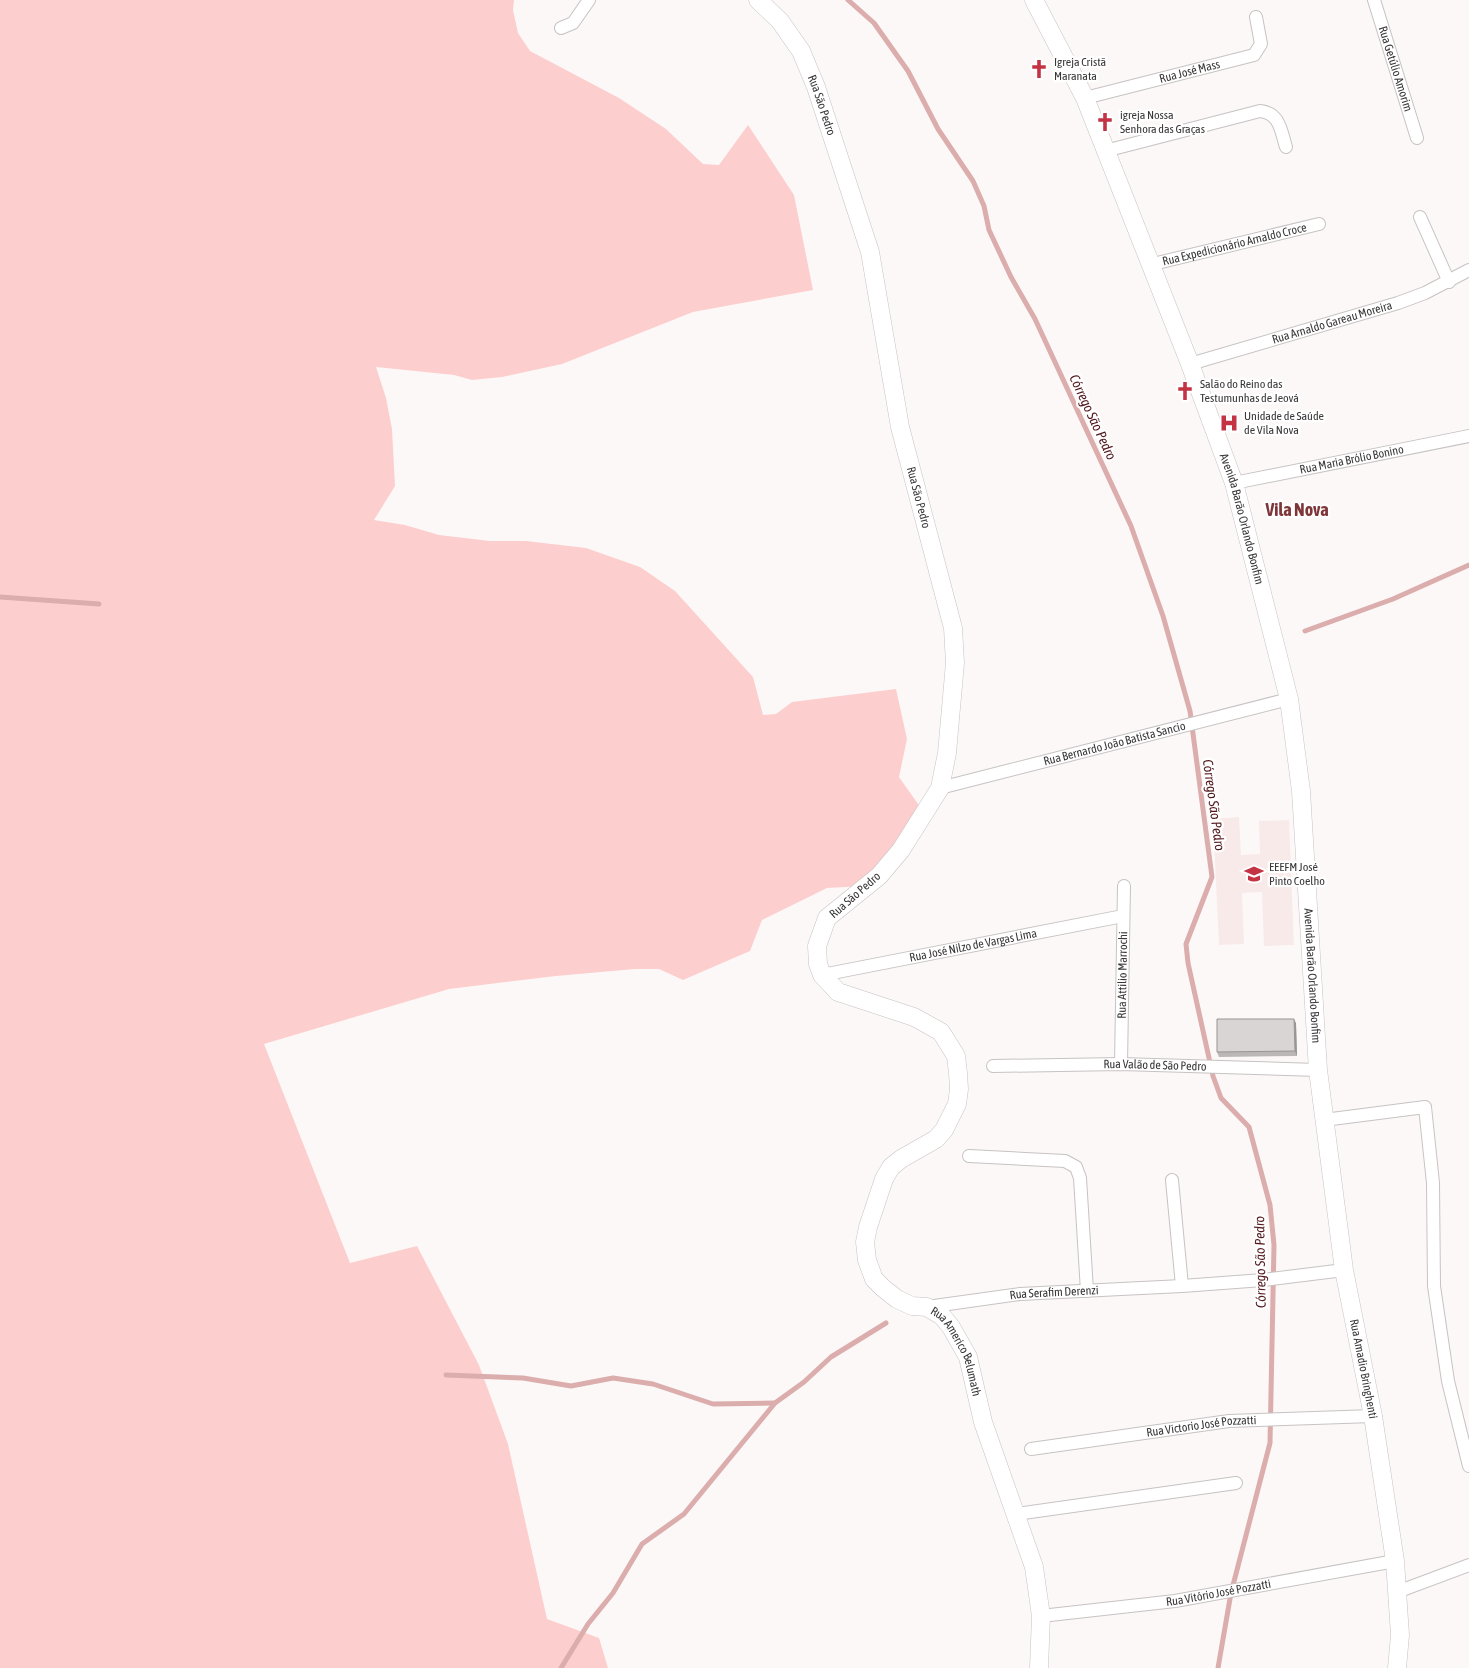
<svg xmlns="http://www.w3.org/2000/svg" width="1469" height="1668" font-family="'Asap Condensed',sans-serif">
<style>
.built{fill:#f8eae9}
.green{fill:#fccfce}
.lines{fill:none;stroke-linecap:round;stroke-linejoin:round}
.stream{stroke:#dbadac;stroke-width:5}
.street-casing{stroke:#c7c3c2;stroke-width:14}
.secondary-casing{stroke:#c7c3c2;stroke-width:19}
.street{stroke:#fff;stroke-width:12}
.secondary{stroke:#fff;stroke-width:18}
.wall{fill:#bbb7b7}
.shaded-wall{fill:#999595}
.building{fill:#dad5d5;stroke:#999595}
.labels{text-anchor:middle;dominant-baseline:central;stroke-width:4.5;stroke-linejoin:round;paint-order:stroke}
.poi-label{font-size:12px;fill:#393737;stroke:#fff;text-anchor:start}
.street-label{font-size:12px;fill:#393737;stroke:#fff}
.water-label{font-size:14px;font-style:italic;fill:#531a1e;stroke:#fff}
.district-label{font-size:18px;font-weight:bold;fill:#7e3639;stroke:#fff}
</style>
<rect width="100%" height="100%" fill="#fdf8f8"/>
<path class="built" d="M1239 817 1241 855 1260 854 1259 821 1289 820 1294 945 1264 946 1262 892 1242 893 1244 944 1219 945 1213 819Z"/>
<path class="green" d="M0 0H514L513 10 518 33 530 51 619 98 666 129 703 164 719 165 748 125 794 195 813 290 693 312 562 364 502 377 472 380 454 375 376 367 386 398 392 429 395 486 374 520 405 525 439 535 490 541H526L586 548 640 567 675 591 753 677 763 715 776 714 792 702 896 689 907 739 899 777 923 811 864 886 827 888 762 920 750 951 683 980 659 969H635L556 976 449 989 264 1044 350 1263 417 1246 479 1365 508 1444 547 1619 599 1638 608 1668H0Z"/>
<g class="lines">
<g class="stream">
<path d="M848 0 874 23 908 71 938 129 973 181 984 206 989 230 1011 277 1035 319 1131 526 1163 616 1190 711 1212 877 1186 944 1188 963 1213 1076 1221 1098 1249 1127 1270 1205 1274 1245 1270 1443 1231 1593 1218 1668"/>
<path d="M0 597 99 604"/>
<path d="M1305 631 1393 599 1469 565"/>
<path d="M446 1375 523 1378 571 1386 613 1378 653 1384 713 1404 775 1403"/>
<path d="M561 1668 588 1624 613 1593 642 1544 684 1514 775 1403 804 1382 831 1357 886 1323"/>
</g>
<g class="street-casing">
<g id="street">
<path id="s1" d="M1374 0 1417 138"/>
<path d="M561 28 573 23 589 0"/>
<path id="s2" d="M1085 98 1254 55 1261 44 1256 17"/>
<path d="M1105 151 1260 111C1280 113 1281 131 1286 147"/>
<path d="M1420 217 1449 282"/>
<path id="s3" d="M1149 265 1319 224"/>
<path id="s4" d="M1190 364 1398 303 1425 293 1469 270"/>
<path id="s5" d="M1234 483 1469 436"/>
<path id="s6" d="M940 788 1289 699"/>
<path id="s7" d="M822 975 1123 916"/>
<path id="s8" d="M1121 1064 1124 886"/>
<path id="s9" d="M993 1066 1121 1064 1318 1070"/>
<path d="M1324 1120 1425 1107 1433 1183 1434 1286 1448 1381 1469 1466"/>
<path d="M969 1156 1065 1161 1076 1167 1080 1178 1087 1291"/>
<path d="M1172 1180 1182 1286"/>
<path id="s10" d="M927 1307 1020 1294 1182 1286 1263 1280 1344 1270"/>
<path id="s11" d="M1031 1449 1229 1421 1373 1416"/>
<path d="M1016 1514 1236 1483"/>
<path d="M1397 1592 1469 1565"/>
<path id="s12" d="M1041 1616 1175 1601 1395 1561"/>
</g>
</g>
<g class="secondary-casing">
<g id="secondary">
<path id="s13" d="M758 0 780 21 801 51 816 87 870 252 900 427 953 628 955 663 947 753 940 788 901 850 879 876 827 918 817 946 818 964 822 975 838 992 914 1017 941 1032 956 1056 958 1073 959 1089 957 1104 944 1130 936 1139 901 1159 891 1167 884 1179 868 1227 865 1242 867 1260 874 1279 883 1288 897 1299 912 1306 927 1307 942 1316 951 1327 968 1357 983 1422 1034 1567 1041 1616 1039 1668"/>
<path id="s14" d="M1034 0 1085 98 1190 364 1234 483 1289 699 1301 791 1318 1070 1344 1270 1373 1416 1395 1561 1400 1635 1397 1668"/>
</g>
</g>
<use href="#street" class="street"/>
<use href="#secondary" class="secondary"/>
</g>
<path class="wall" d="M1296 1023 1297 1056 1219 1057 1217 1052Z"/>
<path class="shaded-wall" d="M1294 1019 1296 1023 1297 1056 1295 1051Z"/>
<path class="building" d="M1217 1019H1294L1295 1051 1217 1052Z"/>
<defs>
<g id="church-bare" transform="scale(1.5)"><path d="M-1.2-6h2.4v3.5h3.3v2.4h-3.3V6h-2.4V-.1h-3.3v-2.4h3.3Z" fill="#c43344" stroke="#fff" stroke-width="2.5" paint-order="stroke"/></g>
<g id="hospital-bare" transform="scale(1.5)"><path d="M-5-5h3v3.5h4V-5h3V5h-3V1.5h-4V5h-3Z" fill="#c43344" stroke="#fff" stroke-width="2.5" paint-order="stroke"/></g>
<g id="school-bare" transform="scale(1.5)"><path d="M0-5L7-2L0 1L-7-2ZM-4 1L0 2.5L4 1V4Q0 6-4 4Z" fill="#c43344" stroke="#fff" stroke-width="2.5" paint-order="stroke"/></g>
</defs>
<g fill-rule="evenodd">
<use href="#church-bare" x="1039" y="69"/>
<use href="#church-bare" x="1105" y="122"/>
<use href="#church-bare" x="1185" y="391"/>
<use href="#hospital-bare" x="1229" y="423"/>
<use href="#school-bare" x="1254" y="874"/>
</g>
<g class="labels">
<g class="poi-label">
<text x="1054" y="62">Igreja Cristã<tspan x="1054" dy="14">Maranata</tspan></text>
<text x="1120" y="115">igreja Nossa<tspan x="1120" dy="14">Senhora das Graças</tspan></text>
<text x="1200" y="384">Salão do Reino das<tspan x="1200" dy="14">Testumunhas de Jeová</tspan></text>
<text x="1244" y="416">Unidade de Saúde<tspan x="1244" dy="14">de Vila Nova</tspan></text>
<text x="1269" y="867">EEEFM José<tspan x="1269" dy="14">Pinto Coelho</tspan></text>
</g>
<g class="street-label">
<text stroke="none"><textPath href="#s1" startOffset="72">Rua Getúlio Amorim</textPath></text>
<text stroke="none"><textPath href="#s2" startOffset="108">Rua José Mass</textPath></text>
<text stroke="none"><textPath href="#s13" startOffset="125">Rua São Pedro</textPath></text>
<text stroke="none"><textPath href="#s3" startOffset="88">Rua Expedicionário Arnaldo Croce</textPath></text>
<text stroke="none"><textPath href="#s4" startOffset="148">Rua Arnaldo Gareau Moreira</textPath></text>
<text stroke="none"><textPath href="#s5" startOffset="120">Rua Maria Brólio Bonino</textPath></text>
<text stroke="none"><textPath href="#s13" startOffset="530">Rua São Pedro</textPath></text>
<text stroke="none"><textPath href="#s14" startOffset="560">Avenida Barão Orlando Bonfim</textPath></text>
<text stroke="none"><textPath href="#s6" startOffset="180">Rua Bernardo João Batista Sancio</textPath></text>
<text transform="translate(855 895) rotate(-41)">Rua São Pedro</text>
<text stroke="none"><textPath href="#s7" startOffset="154">Rua José Nilzo de Vargas Lima</textPath></text>
<text stroke="none"><textPath href="#s8" startOffset="89">Rua Attilio Marrochi</textPath></text>
<text stroke="none"><textPath href="#s14" startOffset="1024">Avenida Barão Orlando Bonfim</textPath></text>
<text stroke="none"><textPath href="#s9" startOffset="162">Rua Valão de São Pedro</textPath></text>
<text stroke="none"><textPath href="#s10" startOffset="128">Rua Serafim Derenzi</textPath></text>
<text stroke="none"><textPath href="#s13" startOffset="1601">Rua Americo Belumath</textPath></text>
<text stroke="none"><textPath href="#s14" startOffset="1421">Rua Amadio Bringhenti</textPath></text>
<text stroke="none"><textPath href="#s11" startOffset="172">Rua Victorio José Pozzatti</textPath></text>
<text stroke="none"><textPath href="#s12" startOffset="179">Rua Vitório José Pozzatti</textPath></text>
</g>
<g class="water-label">
<text transform="translate(1093 417) rotate(65)">Córrego São Pedro</text>
<text transform="translate(1214 805) rotate(82)">Córrego São Pedro</text>
<text transform="translate(1260 1262) rotate(-91)">Córrego São Pedro</text>
</g>
<g class="district-label">
<text x="1297" y="509">Vila Nova</text>
</g>
</g>
</svg>
